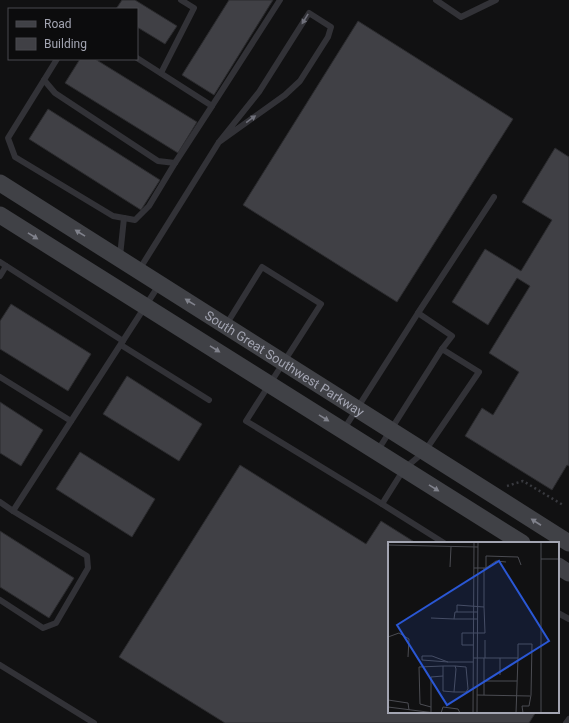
<svg xmlns="http://www.w3.org/2000/svg" width="569" height="723" font-family="Roboto,sans-serif">
<style>
.building{fill:#404045;stroke:#2b2b2e}
.lines{fill:none;stroke-linecap:round;stroke-linejoin:round}
.path{stroke:#38393e;stroke-width:2.5;stroke-dasharray:2 3;stroke-linecap:butt}
.lane{stroke:#323237;stroke-width:6}
.secondary{stroke:#404146;stroke-width:17}
.oneway{fill:#70717b}
.oneway2{fill:#80828c}
.labels{text-anchor:middle;dominant-baseline:central;stroke-width:3.5;stroke-linejoin:round;paint-order:stroke}
.street-label{font-size:13px;fill:#a3a5b2;stroke:#0c0c0d}
.inset-road{fill:none;stroke:#4b4c52;stroke-width:1}
.view{fill:#2a57d4;fill-opacity:0.15;stroke:#2a57d4;stroke-width:2}
.inset-edge{fill:none;stroke:#a3a5b2;stroke-width:2}
</style>
<rect width="100%" height="100%" fill="#111112"/>
<g class="building">
<path d="M122 0H135L177 26 165 44 137 27V9H116Z"/>
<path d="M229 0H273L214 95 182 75Z"/>
<path d="M358 21 513 119 397 302 243 205Z"/>
<path d="M80 59H95L197 122 178 153 65 83Z"/>
<path d="M48 109 160 180 141 210 29 139Z"/>
<path d="M555 148 569 157V466L567 465 552 490 465 436 482 408 493 415 519 372 489 353 530 286 517 278 488 325 452 302 485 249 521 271 552 220 522 202Z"/>
<path d="M11 304 91 354 68 391 0 349V321Z"/>
<path d="M127 376 202 424 179 461 103 414Z"/>
<path d="M0 402 43 430 21 466 0 453Z"/>
<path d="M80 452 155 499 132 537 56 489Z"/>
<path d="M240 465 366 544 381 521 416 543H389V712H536L529 723H225L119 657Z"/>
<path d="M0 531 74 578 49 618 0 587Z"/>
</g>
<g class="lines">
<path class="path" d="M507 486 523 481 563 505"/>
<g class="lane">
<path d="M436 0 461 17 496 0"/>
<path d="M57 59 44 80 55 93 158 161 175 163 212 106 137 58"/>
<path d="M161 73 194 8 181 0"/>
<path d="M44 80 8 138 15 157 113 216 135 220 149 206 175 163"/>
<path d="M212 106 280 0"/>
<path d="M120 256 124 218"/>
<path d="M0 262 123 341"/>
<path d="M139 270 219 142 259 92 309 13 331 27 328 37 300 81 285 95 219 142"/>
<path d="M0 276 6 266"/>
<path d="M418 313 494 197"/>
<path d="M226 325 262 267 321 304 246 421 382 504 404 469 425 451 479 372 442 349 378 450"/>
<path d="M121 345 209 400"/>
<path d="M0 377 71 421"/>
<path d="M344 429 418 313 452 336 442 349"/>
<path d="M0 502 13 511"/>
<path d="M382 504 444 543"/>
<path d="M0 600 43 628 56 623 88 568 87 556 13 511 159 285"/>
<path d="M558 613 569 619"/>
<path d="M0 665 94 723"/>
<path d="M566 723 569 719"/>
</g>
<g class="secondary">
<path id="s1" d="M0 183 569 543"/>
<path d="M0 215 522 543"/>
<path d="M558 566 569 573"/>
</g>
</g>
<defs><path id="oneway-solid" d="M-6-.8H1V-3.2L6.5 0L1 3.2V.8H-6Z"/></defs>
<g class="oneway">
<use href="#oneway-solid" transform="translate(305 19) rotate(122)"/>
<use href="#oneway-solid" transform="translate(251 119) rotate(-36)"/>
</g>
<g class="oneway2">
<use href="#oneway-solid" transform="translate(80 233) rotate(-148)"/>
<use href="#oneway-solid" transform="translate(33 236) rotate(32)"/>
<use href="#oneway-solid" transform="translate(190 302) rotate(-148)"/>
<use href="#oneway-solid" transform="translate(215 349) rotate(32)"/>
<use href="#oneway-solid" transform="translate(324 418) rotate(32)"/>
<use href="#oneway-solid" transform="translate(434 488) rotate(32)"/>
<use href="#oneway-solid" transform="translate(536 522) rotate(-147)"/>
</g>
<g class="labels">
<g class="street-label">
<text stroke="none"><textPath href="#s1" startOffset="337">South Great Southwest Parkway</textPath></text>
</g>
</g>
<g transform="translate(388 542)">
<rect width="171" height="171" fill="#111112"/>
<path class="inset-road" d="M153 0V171M0 3 90 5M153 17H171M62 25 63 5M86 26H98L108 19 118 20M96 26V65M98 26V14L130 15 133 23M69 70H67L66 77H89M43 76 66 77M0 95 11 91 21 97 20 115M85 103H74V91H97L96 65 69 63V70H90M85 116H130V102H144L143 153 141 164H134L135 171M97 116V98M112 116V133M60 120 44 114H34V118L60 120H85M96 139H129M66 150H78L80 147 78 125 67 124M89 153 142 154M96 153V116M0 158 20 161 21 168M0 165 47 171M43 165 32 162 31 125 55 124M43 170V135L55 134V124H67L68 127 66 150 55 149V134M53 171 55 165 70 167 72 171M85 171 86 0M89 171 90 0M128 171 130 116"/>
<path class="view" d="M111 19 161 99 59 163 9 83Z"/>
<rect width="171" height="171" class="inset-edge"/>
</g>
<rect x="8" y="8" width="130" height="52" fill="#0c0c0d" stroke="#48494f"/>
<rect x="16" y="21" width="20" height="6" fill="#404146" stroke="#48494f"/>
<text x="44" y="28" font-size="12" fill="#a3a5b2">Road</text>
<rect x="16" y="38" width="20" height="12" fill="#404045" stroke="#48494f"/>
<text x="44" y="48" font-size="12" fill="#a3a5b2">Building</text>
</svg>
